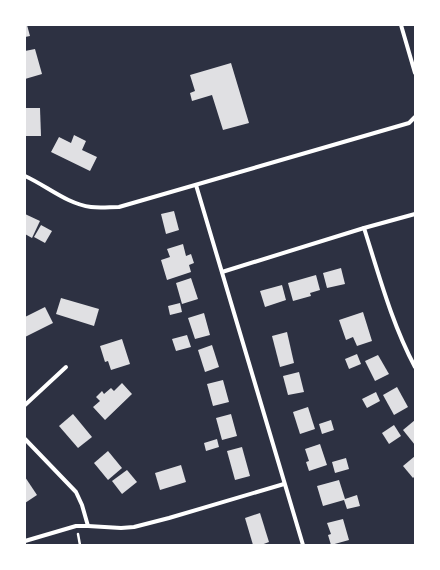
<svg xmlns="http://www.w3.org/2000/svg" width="440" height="570" font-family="Arial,sans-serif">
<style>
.building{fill:#e0e0e3}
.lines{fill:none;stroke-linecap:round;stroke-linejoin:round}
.path{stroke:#fff;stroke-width:2.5}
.minor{stroke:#fff;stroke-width:4}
</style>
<rect width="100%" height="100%" fill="#2d3142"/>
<g class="building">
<path d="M25 25H27L30 36 25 37Z"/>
<path d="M35 49 42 74 25 79V51Z"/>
<path d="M231 63 249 123 223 130 212 95 192 101 190 93 195 91 190 75Z"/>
<path d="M25 108H40L41 136H25Z"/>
<path d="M74 135 86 141 82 150 97 157 90 171 51 152 59 137 71 143Z"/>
<path d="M174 211 179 230 166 234 161 214Z"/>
<path d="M25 214 40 221 32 238 25 234Z"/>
<path d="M41 225 52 231 45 243 34 237Z"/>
<path d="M183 244 186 256 191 254 194 263 189 265 191 272 167 280 161 260 170 257 167 249Z"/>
<path d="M341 268 345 284 327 288 323 273Z"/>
<path d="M316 275 320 290 310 293 311 296 293 301 288 283Z"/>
<path d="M191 278 198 299 182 304 176 283Z"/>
<path d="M282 285 286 300 265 307 260 291Z"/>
<path d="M61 298 99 309 94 326 56 314Z"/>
<path d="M180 303 182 312 170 315 168 306Z"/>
<path d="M45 307 53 323 25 337V317Z"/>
<path d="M363 312 372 341 357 346 353 337 346 340 339 320Z"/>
<path d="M204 313 210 335 195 339 188 318Z"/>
<path d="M287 332 294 363 280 367 272 336Z"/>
<path d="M187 335 191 347 176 351 172 339Z"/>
<path d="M122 339 130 364 111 370 108 361 105 362 100 346Z"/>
<path d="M212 345 219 367 205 372 198 350Z"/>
<path d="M357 354 361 364 349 369 345 359Z"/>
<path d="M378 355 389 374 375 381 365 361Z"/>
<path d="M299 372 304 392 288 395 283 376Z"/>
<path d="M223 380 229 402 213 406 207 384Z"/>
<path d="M122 383 132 394 105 420 93 407 100 401 96 397 102 391 104 394 111 388 114 391Z"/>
<path d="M397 387 408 407 394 415 383 395Z"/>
<path d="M376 392 380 401 367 408 362 399Z"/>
<path d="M308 407 315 429 300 434 293 412Z"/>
<path d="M73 414 92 437 78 448 59 426Z"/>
<path d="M231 414 237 436 222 440 216 418Z"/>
<path d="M331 420 334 430 322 434 319 424Z"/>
<path d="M415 420V445L403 430Z"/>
<path d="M394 425 401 436 389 444 382 433Z"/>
<path d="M217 439 219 447 206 451 204 443Z"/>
<path d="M320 444 327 465 309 471 306 462 309 461 305 449Z"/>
<path d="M242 447 250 476 235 480 227 451Z"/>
<path d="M108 451 122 468 108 480 94 463Z"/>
<path d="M415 456V476L413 478 403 466Z"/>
<path d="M346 458 349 469 335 473 332 462Z"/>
<path d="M181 465 186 482 160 490 155 473Z"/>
<path d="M127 470 137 482 122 494 112 481Z"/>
<path d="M25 477 37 495 25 503Z"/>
<path d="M339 480 345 499 357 495 360 506 347 509 344 500 323 506 317 486Z"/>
<path d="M260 513 269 542 261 545H253L245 518Z"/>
<path d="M343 519 349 540 331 545 328 535 331 534 327 523Z"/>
</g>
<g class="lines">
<path class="path" d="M78 534 80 545"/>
<g class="minor">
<path d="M401 25 415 73"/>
<path d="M25 176C47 186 67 204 91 207 100 208 110 207 119 207L409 123 415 117"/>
<path d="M196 185 303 545"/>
<path d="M364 228C379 275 392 324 415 367"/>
<path d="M222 272 364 228 415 214"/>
<path d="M25 405 66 367"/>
<path d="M25 439 76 492 82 505 88 526"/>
<path d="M25 541 76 526H88L121 528 134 527 169 518 284 484"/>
</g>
</g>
<rect width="440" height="570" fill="none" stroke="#ffffff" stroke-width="52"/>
</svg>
